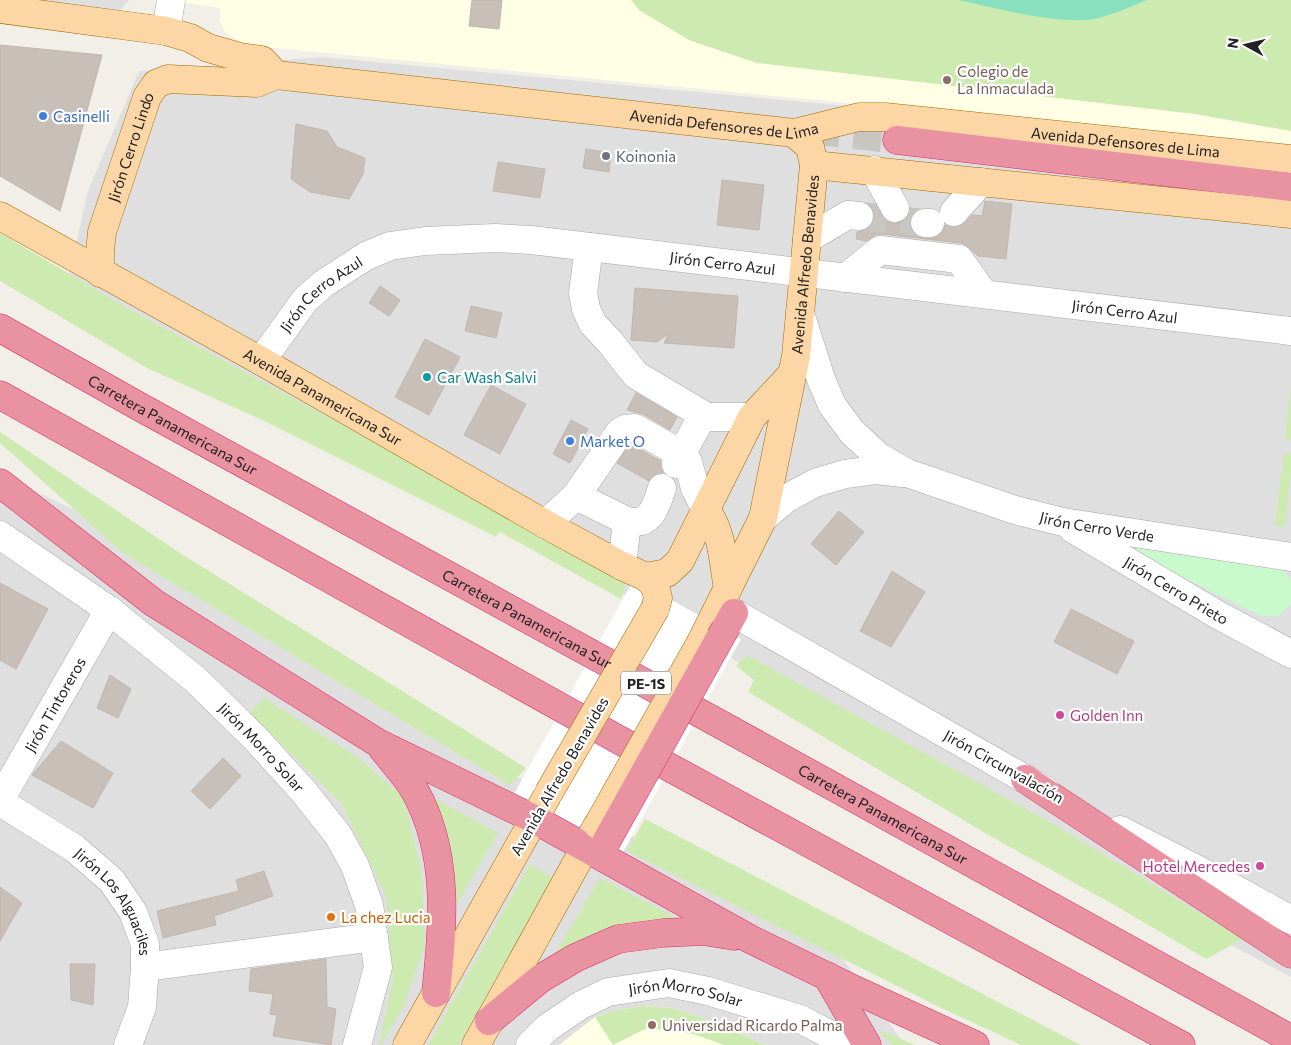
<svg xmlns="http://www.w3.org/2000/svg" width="1291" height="1045" font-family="Commissioner,sans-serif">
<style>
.residential{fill:#e0dfdf}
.education{fill:#ffffe5}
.grass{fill:#cdebb0}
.park{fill:#c8facc}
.pitch{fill:#88e0be}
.pier{fill:#fff}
.building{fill:#c7bfb8;stroke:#c4b6ab}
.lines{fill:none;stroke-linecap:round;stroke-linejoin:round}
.minor-tunnel{stroke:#c8c6c1;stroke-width:28;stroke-dasharray:28 14;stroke-linecap:butt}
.highway-tunnel{stroke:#c8c6c1;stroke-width:28;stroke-dasharray:28 14;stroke-linecap:butt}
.minor-casing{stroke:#a9a9a9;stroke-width:29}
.major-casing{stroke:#a06b00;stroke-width:29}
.highway-casing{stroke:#dc2a67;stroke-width:29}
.minor{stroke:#fff;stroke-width:28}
.major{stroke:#fcd6a4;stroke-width:28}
.highway{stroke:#e892a2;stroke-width:28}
.major-bridge-casing{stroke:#a06b00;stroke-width:29;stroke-linecap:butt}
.highway-bridge-casing{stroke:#dc2a67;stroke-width:29;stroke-linecap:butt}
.major-bridge{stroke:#fcd6a4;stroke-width:28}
.highway-bridge{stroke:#e892a2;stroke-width:28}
.education-dot{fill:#8d6e63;stroke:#fff;stroke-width:2}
.shop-dot{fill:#3f7fe0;stroke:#fff;stroke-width:2}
.worship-dot{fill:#6b7280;stroke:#fff;stroke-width:2}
.culture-dot{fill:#0f9aa8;stroke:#fff;stroke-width:2}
.hotel-dot{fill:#d1479c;stroke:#fff;stroke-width:2}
.food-dot{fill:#e8710a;stroke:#fff;stroke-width:2}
.labels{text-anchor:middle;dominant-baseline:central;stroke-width:4.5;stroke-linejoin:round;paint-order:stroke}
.shield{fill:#fff;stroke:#646464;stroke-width:1}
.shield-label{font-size:14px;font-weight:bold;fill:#222}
.education-label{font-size:15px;fill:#785e54;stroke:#fff;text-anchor:start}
.shop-label{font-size:15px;fill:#366cbe;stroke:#fff;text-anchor:start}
.street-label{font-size:15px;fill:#222;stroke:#fff}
.worship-label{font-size:15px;fill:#5b616d;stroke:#fff;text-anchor:start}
.culture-label{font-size:15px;fill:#0d838f;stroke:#fff;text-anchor:start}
.hotel-label{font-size:15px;fill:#b23c85;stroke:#fff;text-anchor:start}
.food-label{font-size:15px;fill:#c56008;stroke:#fff;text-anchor:start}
</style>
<rect width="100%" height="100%" fill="#f2efe9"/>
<g class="residential">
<path d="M0 0H129L98 37 0 22Z"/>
<path d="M322 57 988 119 1291 154V977L1126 889 513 530 65 293 88 191 139 71Z"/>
<path d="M0 474 128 536 496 766 827 937 905 1045H0Z"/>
</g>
<g class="education">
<path d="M167 0H1291V155L961 114 244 45 225 32 220 21V8Z"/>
<path d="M642 1006 672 1008 706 1019 766 1045H559L595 1017 613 1011Z"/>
</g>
<g class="grass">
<path d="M631 0H1291V131L1195 114 757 63 689 40 639 10Z"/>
<path d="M0 233 127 308 627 580 621 599 500 532 496 537 260 419 147 368 0 281Z"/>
<path d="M1291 384V440L1285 439Z"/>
<path d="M0 432 180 553 526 768 510 785 123 553 0 443Z"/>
<path d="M1284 453H1291V470L1285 527 1275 525Z"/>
<path d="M747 655 1053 824 1243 939 1206 959 1116 906 985 833 748 692 754 680 736 666Z"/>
<path d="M264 698 360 759 404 798 422 874 425 946 404 1005 381 1045H379L393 979 386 896 341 803 250 713Z"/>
<path d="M430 796 498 833 449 917Z"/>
<path d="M645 819 1081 1045H1021L937 1006 627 851Z"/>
<path d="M530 864 552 877 459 1045H428Z"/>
<path d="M600 878 679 919 597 935 555 954Z"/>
<path d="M642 1006 672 1008 706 1019 766 1045H724L693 1034 647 1028 613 1045 595 1017 613 1011Z"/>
<path d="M877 1029 915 1045H893Z"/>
</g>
<path class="park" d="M1122 547 1275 566 1283 570 1291 580V603L1283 612 1276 616H1261Z"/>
<path class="pitch" d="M958 0H1147C1129 7 1105 19 1085 20 1046 22 996 8 958 0Z"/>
<path class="pier" d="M634 579 741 639 622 854 514 794Z"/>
<g class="building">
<path d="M472 0H502L499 29 469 26Z"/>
<path d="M0 45 102 55 60 211 0 176Z"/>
<path d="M296 124 327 131 337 147 365 158 363 174 349 199 310 192 291 179Z"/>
<path d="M586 149 611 153 609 172 583 168Z"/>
<path d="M498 162 545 169 540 198 493 191Z"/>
<path d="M722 180 764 185 759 230 717 225Z"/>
<path d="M985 201 1012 204 1006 259 978 256 967 246 961 243 882 234 875 235 867 241 856 239 857 232 866 230 872 225 875 217 873 210 869 205 876 206 887 221 894 224 903 221 908 216 910 211H915L911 216 909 223 911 230 918 237 930 239 938 236 943 231 945 225 951 227H958L965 223 972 215 982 216Z"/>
<path d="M380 286 400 300 389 316 369 303Z"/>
<path d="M635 288 738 296 734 348 664 343 669 333 657 342 631 340Z"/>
<path d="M471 306 502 313 496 338 465 331Z"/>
<path d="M425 339 460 357 429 415 395 397Z"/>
<path d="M491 385 526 404 500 454 464 435Z"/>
<path d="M636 393 677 417 670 430 643 414 627 410Z"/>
<path d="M571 420 588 429 570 463 553 454Z"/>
<path d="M630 444 661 461 660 465 663 473H658L652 476 649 481 617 463Z"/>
<path d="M839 511 864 532 836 565 811 544Z"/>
<path d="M892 571 925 592 891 647 860 631Z"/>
<path d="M0 583 48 609 16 669 0 660Z"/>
<path d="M1071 609 1134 641 1117 674 1054 642Z"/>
<path d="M110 675 131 689 118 718 97 708Z"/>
<path d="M61 741 113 773 93 808 32 775Z"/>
<path d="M223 758 241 776 210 809 191 791Z"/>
<path d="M264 871 273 896 214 916 216 925 163 938 157 911 239 891 236 880Z"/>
<path d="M0 887 22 903 0 941Z"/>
<path d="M326 959 327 1007 336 1009 331 1045 273 1036 277 1015 270 1014 273 994 249 991 251 969Z"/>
<path d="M70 964H95L93 1005 71 1000Z"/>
</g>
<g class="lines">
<path class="minor-tunnel" d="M859 216 925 223"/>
<path class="highway-tunnel" d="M812 130 897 140"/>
<g class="minor-casing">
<g id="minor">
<path d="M166 31 171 0"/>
<path d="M874 170 895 208"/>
<path d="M954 212 981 182"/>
<path d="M925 223H930"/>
<path d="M807 239 848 215 859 216"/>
<path d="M589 247 583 293 586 309 593 324 610 342 636 375 707 417"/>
<path d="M845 278 880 250 959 259 984 294"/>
<path id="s1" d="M800 313 821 379 832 405 852 432 879 457 907 473 1015 510 1063 522 1291 557"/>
<path id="s2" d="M261 361 305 300 323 284 366 256 390 246 425 241 495 238 531 240 1291 331"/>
<path d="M676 464 699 422 707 417H752"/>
<path d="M576 496 619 433 625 429 635 428 681 454 688 462 695 488 706 510"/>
<path d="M763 518 787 498 815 483 845 474 876 470 903 473"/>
<path d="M627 521C651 527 656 506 662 488"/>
<path d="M545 524 576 496 627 521 622 566"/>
<path id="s3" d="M1073 529 1218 615 1291 654"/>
<path id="s4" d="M0 535 109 610 196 680 256 739 304 792 338 835 355 866 369 905 378 967 357 1045"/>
<path d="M720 605 1046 791"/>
<path id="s5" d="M0 800 109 610"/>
<path id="s6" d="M0 802 74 848 112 881 133 912 145 944V967L142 1007 128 1045"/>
<path d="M1120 830 1235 889 1291 920"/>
<path d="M145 967 374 937"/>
<path id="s7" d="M530 1045 547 1028 581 1005 608 992 669 983 708 991 800 1019 850 1045"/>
</g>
</g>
<g class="major-casing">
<g id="major">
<path id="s8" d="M0 9 166 31 190 38 208 48 240 57 262 60 276 75 794 133 859 117H885L1291 159"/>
<path d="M814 165 1291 214"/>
<path id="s9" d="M0 216 261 361 545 524 622 566 646 577 655 586 658 598 655 609"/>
<path id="s10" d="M100 273V251L102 232 147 97 156 84 168 79 257 83 276 75"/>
<path d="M706 510C723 533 723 562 728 589"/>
<path d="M646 577 667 573 680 561 752 417 792 374"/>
<path id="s11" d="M701 642 763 518 796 356 814 165 810 147 794 133"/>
<path d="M407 1045 546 798"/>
<path d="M476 1045 597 826"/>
</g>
</g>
<g class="highway-casing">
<g id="highway">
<path d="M897 140 1291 187"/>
<path id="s12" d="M0 328 140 407 718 723 1291 1039"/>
<path d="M0 395 621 741 1181 1045"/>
<path d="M0 483 154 603 378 743 534 819 750 939 853 989 975 1045"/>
<path d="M725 629 734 613"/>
<path d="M382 748C393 762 406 776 415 791 450 855 443 923 436 993"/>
<path d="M1025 779 1291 954"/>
<path d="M827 976 867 1045"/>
<path d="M489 1021 540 979 575 958 618 939 663 933 703 931 734 936"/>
</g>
</g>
<use href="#minor" class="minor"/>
<use href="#major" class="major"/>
<use href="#highway" class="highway"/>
<g class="major-bridge-casing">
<g id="major-bridge">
<path d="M548 794 655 609"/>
<path d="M598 825 701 642"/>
</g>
</g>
<g class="highway-bridge-casing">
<path id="highway-bridge" d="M606 842 725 629"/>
</g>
<use href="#major-bridge" class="major-bridge"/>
<use href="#highway-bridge" class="highway-bridge"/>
</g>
<g class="education-dot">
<circle cx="947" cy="80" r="5"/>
<circle cx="652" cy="1025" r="5"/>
</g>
<g class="shop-dot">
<circle cx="43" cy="116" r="5"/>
<circle cx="570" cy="441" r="5"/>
</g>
<circle class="worship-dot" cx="606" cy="156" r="5"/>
<circle class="culture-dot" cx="427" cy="377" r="5"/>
<g class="hotel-dot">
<circle cx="1060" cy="715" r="5"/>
<circle cx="1260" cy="866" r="5"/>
</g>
<circle class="food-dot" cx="331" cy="917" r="5"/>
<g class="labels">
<rect class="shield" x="621" y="671.5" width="50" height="23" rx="4"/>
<g class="shield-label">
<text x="646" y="683">PE-1S</text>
</g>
<g class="education-label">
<text x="957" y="71">Colegio de<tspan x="957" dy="17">La Inmaculada</tspan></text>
<text x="662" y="1025">Universidad Ricardo Palma</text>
</g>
<g class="shop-label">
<text x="53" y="116">Casinelli</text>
<text x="580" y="441">Market O</text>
</g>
<g class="street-label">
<text stroke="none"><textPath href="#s8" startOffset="740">Avenida Defensores de Lima</textPath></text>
<text stroke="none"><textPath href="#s8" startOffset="1145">Avenida Defensores de Lima</textPath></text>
<text stroke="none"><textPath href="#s10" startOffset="131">Jirón Cerro Lindo</textPath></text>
<text stroke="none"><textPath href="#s2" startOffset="511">Jirón Cerro Azul</textPath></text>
<text stroke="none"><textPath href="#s11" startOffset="396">Avenida Alfredo Benavides</textPath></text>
<text stroke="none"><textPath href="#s2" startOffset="91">Jirón Cerro Azul</textPath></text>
<text stroke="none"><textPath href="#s2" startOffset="916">Jirón Cerro Azul</textPath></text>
<text stroke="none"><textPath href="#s9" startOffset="370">Avenida Panamericana Sur</textPath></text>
<text stroke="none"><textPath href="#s12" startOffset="198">Carretera Panamericana Sur</textPath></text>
<text stroke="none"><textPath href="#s1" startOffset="398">Jirón Cerro Verde</textPath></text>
<text stroke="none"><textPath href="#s3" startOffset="120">Jirón Cerro Prieto</textPath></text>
<text stroke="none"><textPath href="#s12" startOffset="602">Carretera Panamericana Sur</textPath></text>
<text stroke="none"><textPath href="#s5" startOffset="110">Jirón Tintoreros</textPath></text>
<text stroke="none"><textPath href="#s4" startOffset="338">Jirón Morro Solar</textPath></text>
<text transform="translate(1004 766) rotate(29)">Jirón Circunvalación</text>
<text transform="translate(559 776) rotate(-60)">Avenida Alfredo Benavides</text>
<text stroke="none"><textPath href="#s12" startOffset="1008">Carretera Panamericana Sur</textPath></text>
<text stroke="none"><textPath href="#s6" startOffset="156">Jirón Los Alguaciles</textPath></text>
<text stroke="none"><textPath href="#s7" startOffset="174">Jirón Morro Solar</textPath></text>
</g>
<g class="worship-label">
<text x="616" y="156">Koinonia</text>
</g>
<g class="culture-label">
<text x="437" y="377">Car Wash Salvi</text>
</g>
<g class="hotel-label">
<text x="1070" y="715">Golden Inn</text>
<text x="1250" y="866" text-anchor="end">Hotel Mercedes</text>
</g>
<g class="food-label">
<text x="341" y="917">La chez Lucia</text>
</g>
</g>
<g transform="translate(1246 45) rotate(278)" stroke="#ffffff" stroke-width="4" paint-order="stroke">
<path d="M0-4L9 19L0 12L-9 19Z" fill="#222222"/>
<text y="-8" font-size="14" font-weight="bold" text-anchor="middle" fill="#222222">N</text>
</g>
</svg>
